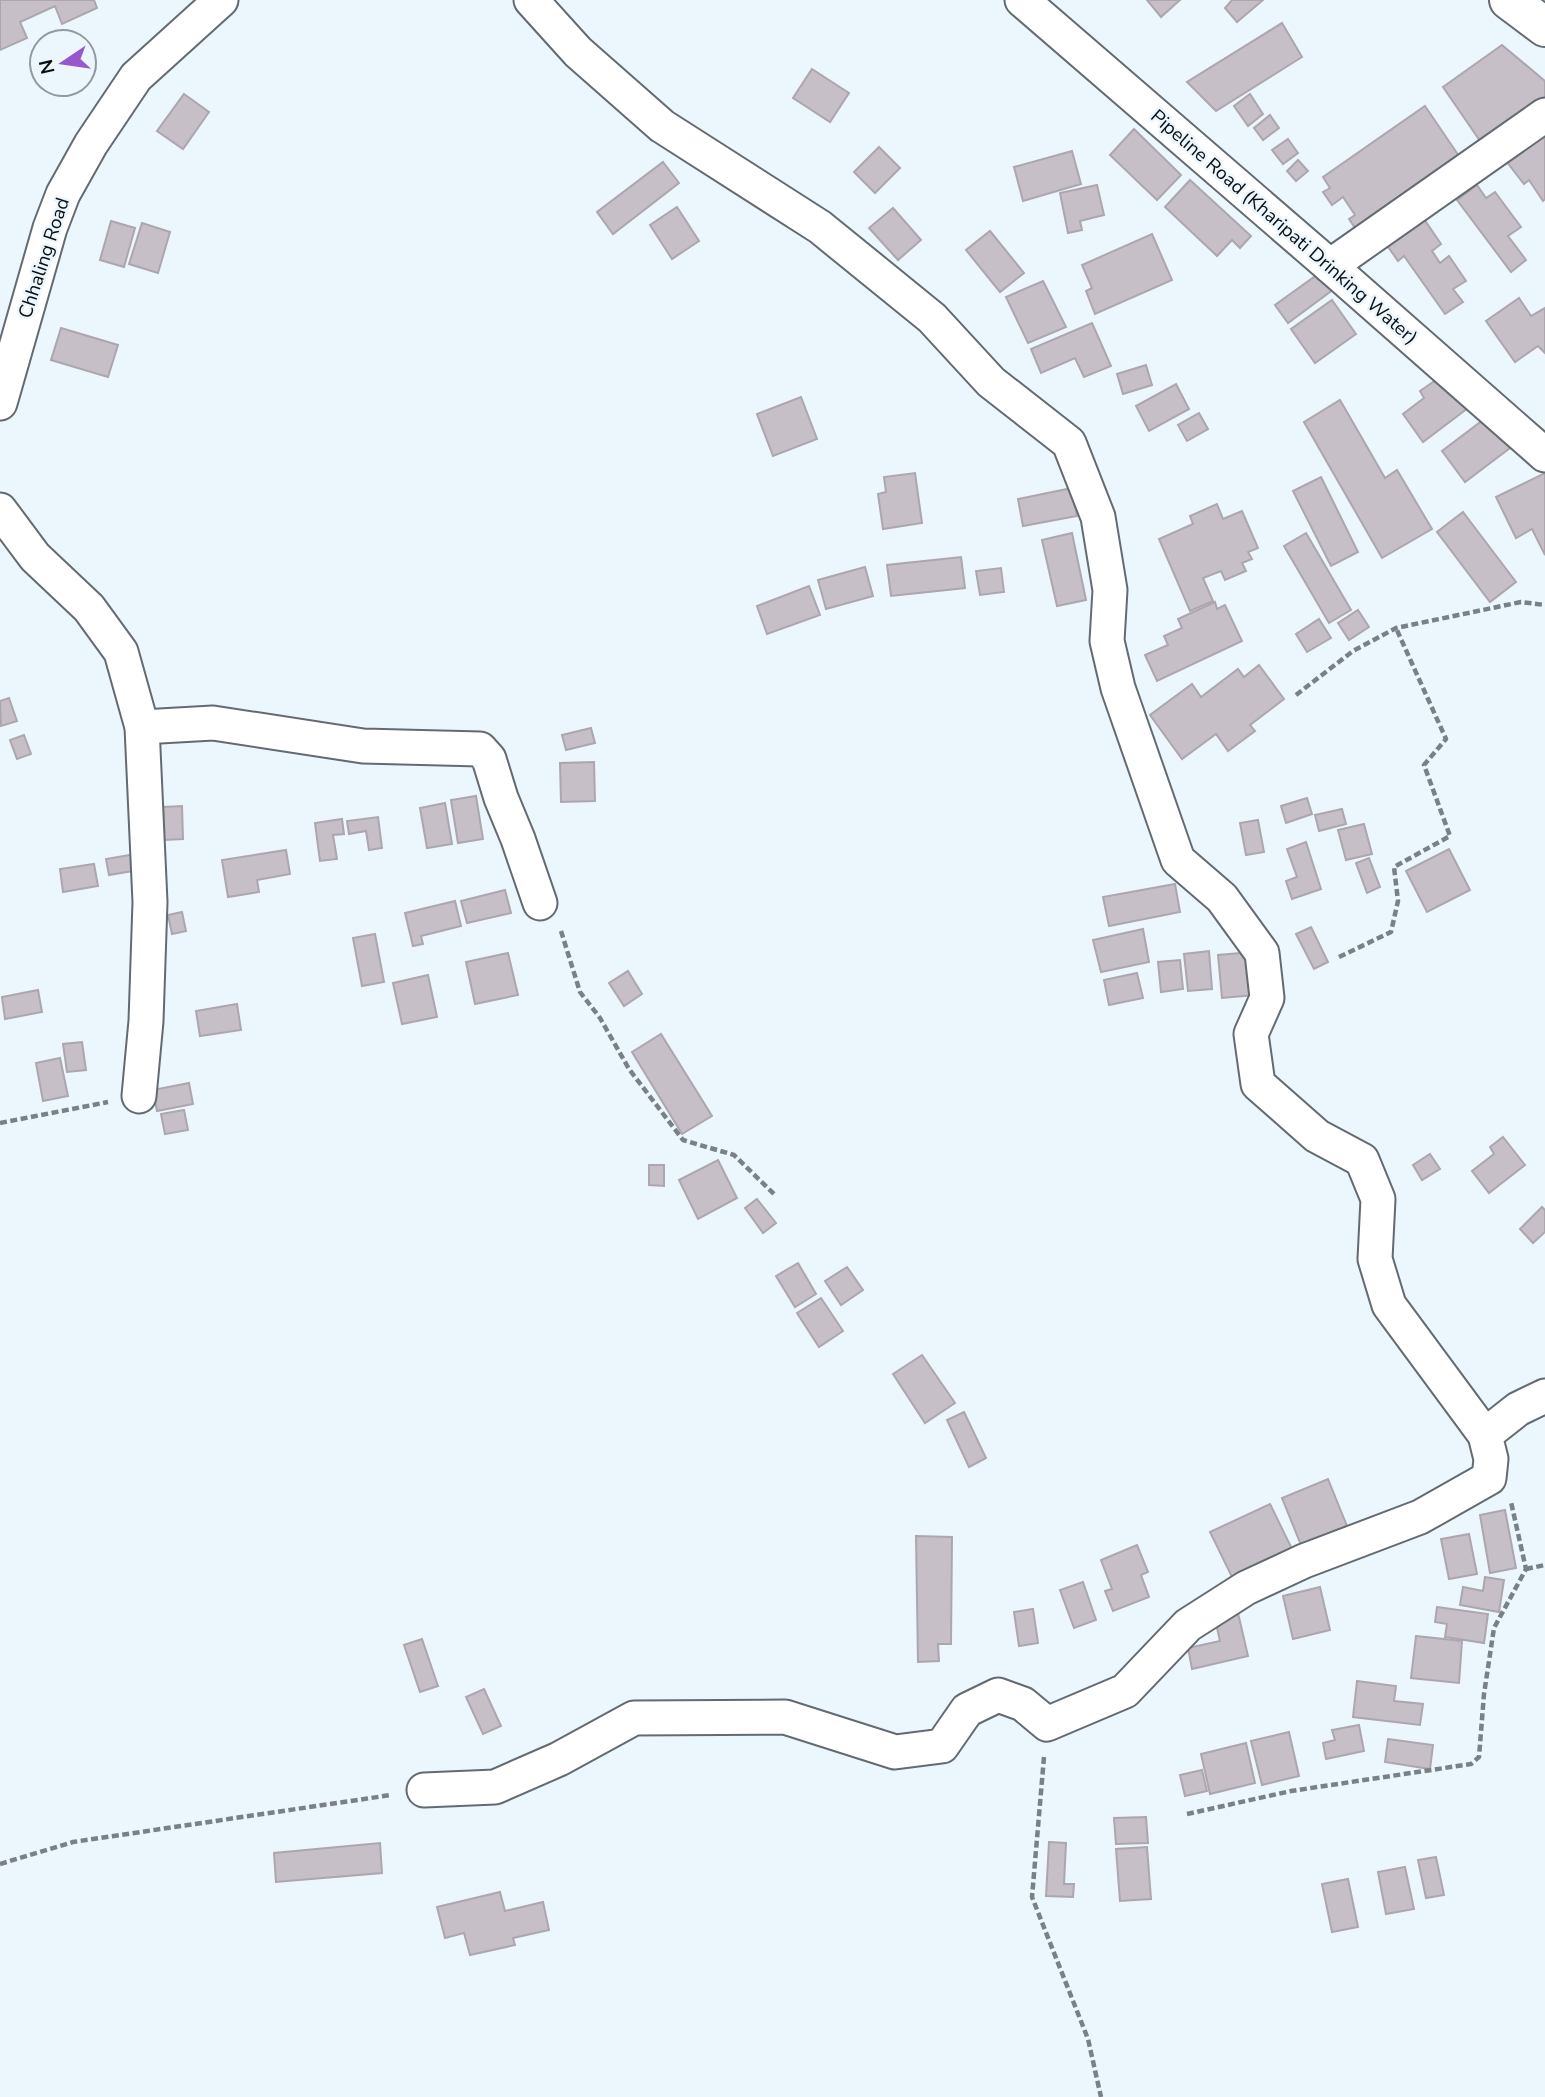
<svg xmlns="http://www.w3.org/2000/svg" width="1545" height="2097" font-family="'Nunito Sans',sans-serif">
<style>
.building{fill:#c6bfc7;stroke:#ada6ae;stroke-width:2}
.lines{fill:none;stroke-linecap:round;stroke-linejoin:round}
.street-casing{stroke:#636b71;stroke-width:37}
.secondary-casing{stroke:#636b71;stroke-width:42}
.path{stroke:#7a8186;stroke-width:4.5;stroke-dasharray:7 3.5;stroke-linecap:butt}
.street{stroke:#fff;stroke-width:33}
.secondary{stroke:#fff;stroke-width:38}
.labels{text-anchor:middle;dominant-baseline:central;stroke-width:5;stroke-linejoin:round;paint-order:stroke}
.street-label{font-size:19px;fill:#0b0e11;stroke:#ecf6fd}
</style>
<rect width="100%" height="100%" fill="#ecf6fd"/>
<g class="building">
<path d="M0 0H94L97 8 62 24 55 6 20 22 27 38 0 50Z"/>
<path d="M1147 0H1180L1161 17Z"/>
<path d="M1263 0 1237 22 1225 8 1232 0Z"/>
<path d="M1282 23 1302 57 1216 111 1187 82Z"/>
<path d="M1502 45 1545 81V109L1487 151 1443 87Z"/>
<path d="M812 69 849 93 830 122 793 98Z"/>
<path d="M184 94 209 112 183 149 157 131Z"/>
<path d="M1250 94 1263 114 1248 126 1234 106Z"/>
<path d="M1425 106 1463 162 1359 234 1349 219 1355 215 1343 197 1332 205 1323 192 1330 188 1323 177Z"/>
<path d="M1270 115 1279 128 1263 140 1254 128Z"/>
<path d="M1545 126V199L1543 201 1529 180 1524 184 1503 157Z"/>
<path d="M1134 129 1181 175 1157 200 1110 155Z"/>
<path d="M1288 139 1298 153 1283 164 1272 150Z"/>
<path d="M879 147 900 168 875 193 854 172Z"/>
<path d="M1072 151 1081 184 1023 201 1014 167Z"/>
<path d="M1298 160 1308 171 1296 181 1287 171Z"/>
<path d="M663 162 679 183 613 234 597 212Z"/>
<path d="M1190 180 1251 236 1240 248 1232 240 1217 256 1165 207Z"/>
<path d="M1097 185 1104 215 1080 221 1082 230 1068 233 1060 193Z"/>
<path d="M1477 185 1486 198 1495 192 1521 227 1508 236 1526 260 1511 272 1457 200Z"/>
<path d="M677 207 699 241 672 259 650 225Z"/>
<path d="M893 208 921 240 898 260 869 228Z"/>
<path d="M1420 213 1441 244 1432 251 1440 263 1449 256 1466 281 1453 289 1463 302 1445 314 1404 256 1398 261 1386 244Z"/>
<path d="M111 221 135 228 124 267 100 260Z"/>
<path d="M142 223 170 232 158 273 129 264Z"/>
<path d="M990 231 1024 273 1000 292 966 250Z"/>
<path d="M1152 234 1172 280 1095 314 1086 291 1092 288 1082 265Z"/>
<path d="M1321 272 1334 289 1288 323 1275 305Z"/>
<path d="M1043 281 1066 327 1028 343 1006 297Z"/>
<path d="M1519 298 1531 316 1545 308V353L1538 346 1515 362 1486 321Z"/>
<path d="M1332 300 1356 334 1315 363 1291 329Z"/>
<path d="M1092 323 1111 366 1084 377 1075 358 1041 373 1031 349Z"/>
<path d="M61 328 118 345 108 377 51 360Z"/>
<path d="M1146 365 1152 385 1123 394 1117 374Z"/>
<path d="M1443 375 1468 408 1423 442 1403 414 1424 398 1420 391Z"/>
<path d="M1176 384 1189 409 1149 431 1136 406Z"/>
<path d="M801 397 817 439 773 456 757 414Z"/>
<path d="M1340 400 1385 478 1397 470 1432 529 1382 558 1304 422Z"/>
<path d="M1199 413 1208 429 1187 441 1178 425Z"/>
<path d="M1487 417 1510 448 1465 482 1442 451Z"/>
<path d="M915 473 922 523 883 529 878 494 886 492 884 477Z"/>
<path d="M1545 473V555L1532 529 1516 538 1496 497Z"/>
<path d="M1321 477 1358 552 1331 566 1293 491Z"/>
<path d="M1072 488 1077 516 1023 526 1018 499Z"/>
<path d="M1217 504 1223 519 1242 511 1258 548 1248 552 1252 559 1242 563 1246 571 1225 580 1221 571 1203 578 1213 601 1190 611 1159 539 1193 524 1190 516Z"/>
<path d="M1463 512 1516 582 1490 602 1437 532Z"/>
<path d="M1072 533 1086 600 1057 606 1042 540Z"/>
<path d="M1306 533 1351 610 1329 623 1284 546Z"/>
<path d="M961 557 965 588 891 596 887 565Z"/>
<path d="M865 567 873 596 826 609 818 580Z"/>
<path d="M1001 568 1004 592 980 595 976 571Z"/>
<path d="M809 586 820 615 767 634 757 606Z"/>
<path d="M1215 602 1217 609 1225 605 1242 641 1157 681 1145 655 1168 645 1164 636 1182 628 1178 619Z"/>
<path d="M1358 610 1369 627 1349 640 1338 623Z"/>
<path d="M1319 619 1331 638 1307 652 1296 634Z"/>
<path d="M1259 665 1284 699 1250 725 1255 731 1228 751 1216 734 1182 759 1150 715 1192 684 1201 697 1238 669 1244 677Z"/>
<path d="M9 698 17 721 1 726 0 701Z"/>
<path d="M591 728 595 743 566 750 562 735Z"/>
<path d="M24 735 31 754 17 759 10 740Z"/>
<path d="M594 762 595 801 561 802 560 763Z"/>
<path d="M476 796 483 839 458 843 451 800Z"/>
<path d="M1307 798 1312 814 1286 823 1281 806Z"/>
<path d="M445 803 452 844 427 848 420 808Z"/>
<path d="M182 806 183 839 164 840 163 807Z"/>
<path d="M1342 809 1346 824 1319 831 1315 815Z"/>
<path d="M378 817 382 848 369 850 366 831 349 834 347 821Z"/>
<path d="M342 819 344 834 333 835 337 859 320 861 315 823Z"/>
<path d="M1258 820 1264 852 1246 855 1240 823Z"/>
<path d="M1364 824 1372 854 1346 860 1338 830Z"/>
<path d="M1306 842 1321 889 1292 899 1286 881 1297 877 1287 849Z"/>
<path d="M1449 849 1470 890 1427 912 1406 871Z"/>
<path d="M286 850 290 874 257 880 259 892 228 897 222 860Z"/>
<path d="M136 854 139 870 109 875 106 859Z"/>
<path d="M1369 858 1380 887 1367 893 1356 863Z"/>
<path d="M94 864 98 886 63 892 60 869Z"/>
<path d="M1175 884 1180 912 1109 926 1103 897Z"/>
<path d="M505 890 511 913 467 923 461 901Z"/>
<path d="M455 901 461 926 421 936 423 944 413 946 405 913Z"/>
<path d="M182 912 186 931 172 934 168 915Z"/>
<path d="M1311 927 1328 962 1314 969 1296 934Z"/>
<path d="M1143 929 1149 962 1101 972 1093 940Z"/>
<path d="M375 934 384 982 362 986 353 938Z"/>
<path d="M1209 951 1212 989 1188 991 1184 954Z"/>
<path d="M1251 952 1255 995 1222 998 1218 955Z"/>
<path d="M508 953 518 995 475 1004 466 962Z"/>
<path d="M1180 960 1183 989 1161 992 1158 962Z"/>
<path d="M628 971 642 994 624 1006 609 983Z"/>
<path d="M1137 973 1143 998 1109 1005 1104 980Z"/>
<path d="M428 975 437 1017 402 1024 393 983Z"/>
<path d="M38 990 42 1012 5 1019 2 997Z"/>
<path d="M237 1004 241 1030 200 1036 196 1011Z"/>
<path d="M661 1034 712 1116 682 1134 632 1052Z"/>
<path d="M82 1042 86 1070 67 1072 63 1044Z"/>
<path d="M60 1058 68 1096 43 1101 36 1063Z"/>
<path d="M189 1083 193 1104 157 1111 153 1090Z"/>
<path d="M184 1110 188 1130 165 1134 161 1114Z"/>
<path d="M1503 1137 1525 1165 1489 1193 1472 1171 1494 1154 1490 1147Z"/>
<path d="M1430 1154 1440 1169 1422 1180 1413 1165Z"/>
<path d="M718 1160 737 1198 698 1219 679 1180Z"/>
<path d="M649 1165H664V1186L649 1185Z"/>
<path d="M757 1199 776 1223 763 1233 745 1208Z"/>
<path d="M1542 1207 1545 1210V1232L1533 1243 1520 1229Z"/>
<path d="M798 1263 816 1294 795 1307 776 1276Z"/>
<path d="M847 1267 863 1290 841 1305 825 1281Z"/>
<path d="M821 1298 843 1331 819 1347 797 1313Z"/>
<path d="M922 1355 955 1403 925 1423 893 1374Z"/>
<path d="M964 1412 986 1458 969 1467 947 1420Z"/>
<path d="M1328 1479 1347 1526 1301 1545 1282 1498Z"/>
<path d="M1270 1504 1292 1549 1232 1577 1210 1532Z"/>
<path d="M1505 1510 1516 1568 1490 1573 1480 1515Z"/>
<path d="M1469 1534 1477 1574 1449 1579 1441 1539Z"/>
<path d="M916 1536 952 1537 951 1644H938L939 1661 918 1662Z"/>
<path d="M1137 1545 1148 1572 1141 1575 1149 1597 1113 1611 1105 1591 1112 1589 1101 1560Z"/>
<path d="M1485 1577 1504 1580 1499 1612 1460 1605 1463 1587 1483 1591Z"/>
<path d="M1083 1582 1096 1620 1074 1628 1060 1590Z"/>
<path d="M1320 1587 1330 1630 1293 1639 1283 1596Z"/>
<path d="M1437 1607 1488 1614 1484 1643 1445 1637 1447 1624 1435 1622Z"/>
<path d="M1033 1609 1038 1643 1019 1646 1014 1612Z"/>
<path d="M1238 1613 1248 1656 1192 1669 1188 1648 1220 1641 1215 1619Z"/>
<path d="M1416 1636 1462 1641 1459 1683 1411 1678Z"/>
<path d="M422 1639 438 1686 420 1692 404 1645Z"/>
<path d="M1357 1681 1396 1686 1394 1701 1423 1704 1420 1725 1353 1717Z"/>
<path d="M484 1689 501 1726 483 1734 466 1697Z"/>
<path d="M1359 1725 1364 1751 1326 1759 1323 1743 1335 1740 1332 1730Z"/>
<path d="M1289 1732 1299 1776 1262 1785 1251 1741Z"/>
<path d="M1388 1739 1433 1745 1430 1769 1385 1762Z"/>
<path d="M1246 1743 1255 1783 1210 1794 1201 1754Z"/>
<path d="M1202 1770 1207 1791 1185 1796 1180 1775Z"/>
<path d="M1146 1817 1148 1843 1116 1844 1114 1818Z"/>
<path d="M1049 1842 1066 1843 1064 1884H1074L1073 1897 1046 1896Z"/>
<path d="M380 1843 382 1873 276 1882 274 1853Z"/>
<path d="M1147 1847 1151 1899 1120 1901 1116 1849Z"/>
<path d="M1436 1857 1444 1895 1426 1898 1418 1860Z"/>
<path d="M1405 1867 1414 1909 1386 1914 1378 1872Z"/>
<path d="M1348 1879 1358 1927 1332 1932 1322 1884Z"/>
<path d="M500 1892 505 1911 543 1902 549 1930 513 1938 515 1945 470 1955 464 1933 445 1938 437 1907Z"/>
</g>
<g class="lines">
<g class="street-casing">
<g id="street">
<path d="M531 0 578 52 662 126 820 227 932 318 991 382 1069 443 1098 517 1110 590 1107 641 1118 688 1178 860 1222 898 1262 953 1267 998 1251 1034 1258 1084 1317 1136 1362 1160 1378 1199 1375 1259 1389 1305 1485 1435"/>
<path d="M1022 0 1330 266 1545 455"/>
<path d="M1330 266 1545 115"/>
<path d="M0 403 50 228 63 194 91 144 136 77 221 0"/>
<path d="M0 510 35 557 89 608 121 652 142 727 150 902 146 1021 139 1096"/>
<path d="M142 727 213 723 363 746 480 749 489 759 501 798 518 839 540 903"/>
<path d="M424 1790 495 1787 559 1759 634 1718 785 1717 895 1752 942 1746 967 1710 998 1695 1023 1704 1047 1724 1125 1691 1188 1625 1246 1588 1304 1561 1420 1517 1489 1478 1491 1459 1485 1435 1518 1409 1545 1396"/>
</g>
</g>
<g class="secondary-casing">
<path id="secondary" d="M1509 0 1545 27"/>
</g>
<g class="path">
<path d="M1296 695 1353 651 1396 628 1521 602 1545 605"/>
<path d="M561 931 580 992 600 1018 629 1069 683 1140 734 1155 775 1195"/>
<path d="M1339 957 1391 932 1398 901 1394 867 1450 836 1424 765 1446 739 1396 628"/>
<path d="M0 1123 108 1102"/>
<path d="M1526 1569 1545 1565"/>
<path d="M1044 1757 1032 1897 1088 2039 1101 2097"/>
<path d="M1187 1814 1291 1791 1471 1764 1479 1757 1484 1694 1494 1628 1526 1569 1511 1502"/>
<path d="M0 1864 73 1842 391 1795"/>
</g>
<use href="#street" class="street"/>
<use href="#secondary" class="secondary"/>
</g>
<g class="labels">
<g class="street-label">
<text transform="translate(1284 227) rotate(41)">Pipeline Road (Kharipati Drinking Water)</text>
<text transform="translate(44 258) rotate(-72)">Chhaling Road</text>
</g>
</g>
<g transform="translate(63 63) rotate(257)"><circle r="33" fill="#ecf6fd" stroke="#92999f" stroke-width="2"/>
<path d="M0-5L12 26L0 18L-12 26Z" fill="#9857cd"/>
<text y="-10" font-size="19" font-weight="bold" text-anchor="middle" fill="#0b0e11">N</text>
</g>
</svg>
